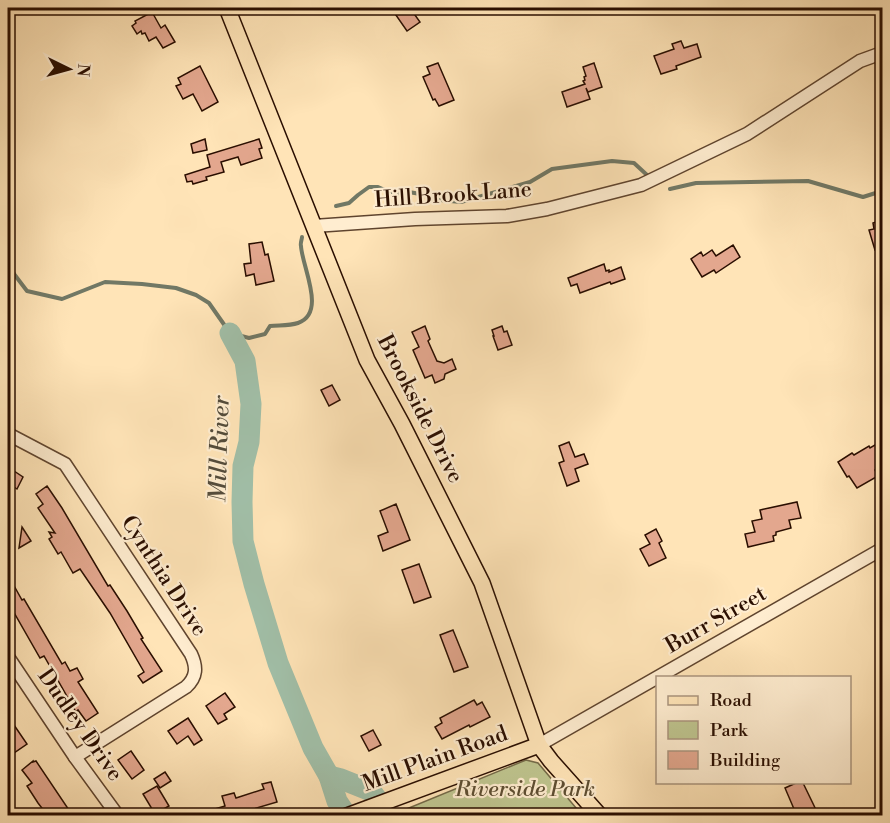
<svg xmlns="http://www.w3.org/2000/svg" width="890" height="823" font-family="'Libre Bodoni',serif">
<style>
.green{fill:#bfc58f;stroke:#746a48;stroke-width:1.5}
.lines{fill:none;stroke-linecap:round;stroke-linejoin:round}
.stream{stroke:#717865;stroke-width:4}
.river{stroke:#a1bfa8;stroke-width:21}
.building{fill:#e3a78e;stroke:#2a0e00;stroke-width:1.5}
.minor-casing{stroke:#5f442e;stroke-width:15}
.major-casing{stroke:#2a0e00;stroke-width:18}
.minor{stroke:#ffedd0;stroke-width:12}
.major{stroke:#ffe4b7;stroke-width:15}
.labels{text-anchor:middle;dominant-baseline:central;stroke-width:4.5;stroke-linejoin:round;paint-order:stroke}
.street-label{font-size:22px;fill:#2a0e00;stroke:#ffedd0}
.park-label{font-size:22px;font-style:italic;fill:#5e4e32;stroke:#ffedd0}
.water-label{font-size:24px;font-style:italic;fill:#544c3b;stroke:#ffedd0}
</style>
<rect width="100%" height="100%" fill="#ffe4b7"/>
<filter id="stains"><feTurbulence type="fractalNoise" baseFrequency=".00333" numOctaves="4"/><feColorMatrix values="0 0 0 0 .2 0 0 0 0 .09 0 0 0 0 .02 0 0 0 .5 -.17"/></filter>
<radialGradient id="worn" r=".72"><stop offset=".6" stop-color="#630" stop-opacity="0"/><stop offset="1" stop-color="#630" stop-opacity=".3"/></radialGradient>
<path class="green" d="M526 760 538 763 582 815 411 816 404 810Z"/>
<g class="lines">
<g class="stream">
<path d="M670 189 696 183 808 181 863 197 882 191"/>
<path d="M429 199 461 202 530 182 552 169 612 161 634 163 647 175"/>
<path d="M336 206 349 203 358 195 369 187H378L394 194 409 192 420 194"/>
<path d="M8 266 27 291 62 299 105 282 142 284 176 288 196 295 209 303 230 333 249 338 265 334 270 326C279 325 289 326 298 323 327 313 302 267 301 246 300 244 302 239 302 237"/>
</g>
<g class="river">
<path d="M230 333 245 361 251 404 249 442 243 466 242 502 243 541 254 584 278 663 313 748 329 776 337 801 347 816"/>
<path d="M329 776 341 779 371 791 389 816"/>
</g>
</g>
<g class="building">
<path d="M391 8H410L420 22 407 31Z"/>
<path d="M152 12 161 28 165 25 175 42 163 48 156 37 149 41 145 33 142 34 141 31 137 34 132 26 136 23 135 21Z"/>
<path d="M681 41 684 48 697 44 701 57 676 66 677 69 661 74 654 56 674 49 672 44Z"/>
<path d="M438 63 454 100 439 106 435 99 433 100 423 77 430 74 427 67Z"/>
<path d="M594 63 602 87 588 92 586 88 590 99 567 107 562 92 585 84 583 81 585 80 584 77 586 76 583 67Z"/>
<path d="M200 66 218 102 202 111 193 94 183 99 176 86 181 84 178 78Z"/>
<path d="M205 139 207 150 193 153 191 144Z"/>
<path d="M259 139 262 148 259 149 262 158 241 165 238 157 221 162 224 172 206 177 207 180 193 184 192 181 187 182 185 175 210 167 207 155Z"/>
<path d="M882 220V248L875 250 869 230 874 229 873 223Z"/>
<path d="M262 242 265 255 268 254 274 281 256 285 254 274 246 276 244 264 251 263 249 244Z"/>
<path d="M733 245 740 257 716 273 714 270 702 277 691 259 701 252 703 256 712 250 716 256Z"/>
<path d="M604 264 606 271 609 270V272L621 267 625 279 611 284 610 282 580 293 577 284 571 286 568 278Z"/>
<path d="M425 326 430 339 428 341 437 361 444 363 452 359 456 369 445 374 444 379 435 383 432 375 425 378 413 350 419 347 412 332Z"/>
<path d="M502 326 504 332 507 331 512 345 498 350 493 336H494L492 330Z"/>
<path d="M332 385 340 400 329 406 321 390Z"/>
<path d="M569 442 575 457 584 454 588 464 575 469 579 481 567 486 559 463 564 461 559 446Z"/>
<path d="M880 442 882 447V466L875 470 878 476 857 488 849 476 847 477 838 462 852 453 854 455 869 446 870 448Z"/>
<path d="M8 467 23 477 17 489 8 483Z"/>
<path d="M47 486 62 508 108 586 110 585 127 611 143 638 141 639 162 671 143 683 138 676 144 672 110 613 80 569 73 573 61 552 58 554 49 539 52 537 49 532 55 533 38 508 43 504 36 494Z"/>
<path d="M797 502 801 518 789 520 791 528 776 532V535L773 536 774 541 748 547 745 534 755 532 752 521 762 519 760 510Z"/>
<path d="M396 504 410 540 383 551 378 536 388 532 380 511Z"/>
<path d="M22 527 31 541 19 548Z"/>
<path d="M656 529 662 541 659 543 666 558 649 566 640 549 650 544 645 535Z"/>
<path d="M419 564 431 597 414 603 402 570Z"/>
<path d="M8 575 22 600 24 599 62 664 65 662 70 671 77 668 83 679 78 682 98 713 86 721 78 710 76 712 44 656 40 658 8 602Z"/>
<path d="M453 630 468 667 454 672 440 635Z"/>
<path d="M225 693 235 707 224 714 227 719 218 724 206 706Z"/>
<path d="M474 700 477 705 482 702 490 717 470 727 469 725 442 739 435 727 442 723 440 718Z"/>
<path d="M188 718 202 740 194 745 188 736 177 744 168 731Z"/>
<path d="M14 725 27 744 8 757V729Z"/>
<path d="M373 730 381 745 369 751 361 736Z"/>
<path d="M131 751 144 770 132 779 118 760Z"/>
<path d="M33 761V762L36 761 73 816H48L38 803 27 786 32 783 22 770Z"/>
<path d="M165 772 171 781 160 788 154 779Z"/>
<path d="M271 782 277 802 240 813 241 816H201V813L225 806 222 796 234 793 236 798 264 789 262 784Z"/>
<path d="M796 783H803L819 816H797L785 788Z"/>
<path d="M157 786 169 806 155 814 143 794Z"/>
</g>
<g class="lines">
<g class="minor-casing">
<g id="minor">
<path d="M314 226 415 219 507 216 547 209 641 185 747 134 860 61 882 53"/>
<path d="M8 434 65 464 191 654C197 667 197 677 186 687L75 757"/>
<path d="M8 657 75 757 118 816"/>
<path d="M539 745 882 549"/>
</g>
</g>
<g class="major-casing">
<g id="major">
<path d="M227 8 367 360 402 424 482 583 539 745 551 761 600 816"/>
<path d="M347 816 539 745"/>
</g>
</g>
<use href="#minor" class="minor"/>
<use href="#major" class="major"/>
</g>
<g class="labels">
<g class="street-label">
<text transform="translate(453 195) rotate(-4)">Hill Brook Lane</text>
<text transform="translate(420 409) rotate(63)">Brookside Drive</text>
<text transform="translate(164 576) rotate(57)">Cynthia Drive</text>
<text transform="translate(716 620) rotate(-30)">Burr Street</text>
<text transform="translate(80 725) rotate(55)">Dudley Drive</text>
<text transform="translate(435 759) rotate(-20)">Mill Plain Road</text>
</g>
<g class="park-label">
<text x="525" y="789">Riverside Park</text>
</g>
<g class="water-label">
<text transform="translate(220 449) rotate(-88)">Mill River</text>
</g>
</g>
<rect width="890" height="823" fill="none" stroke="#ffe4b7" stroke-width="30"/>
<rect x="9" y="9" width="872" height="805" fill="none" stroke="#2a0e00" stroke-width="3"/>
<rect x="15" y="15" width="860" height="793" fill="none" stroke="#2a0e00" stroke-width="1.5"/>
<rect x="656" y="676" width="195" height="108" fill="#ffedd0" stroke="#aa947d" stroke-width="1.5"/>
<rect x="668" y="696" width="30" height="9" fill="#ffe4b7" stroke="#aa947d" stroke-width="1.5"/>
<text x="710" y="706" font-size="18" fill="#2a0e00">Road</text>
<rect x="668" y="721" width="30" height="18" fill="#bfc58f" stroke="#aa947d" stroke-width="1.5"/>
<text x="710" y="736" font-size="18" fill="#2a0e00">Park</text>
<rect x="668" y="751" width="30" height="18" fill="#e3a78e" stroke="#aa947d" stroke-width="1.5"/>
<text x="710" y="766" font-size="18" fill="#2a0e00">Building</text>
<g transform="translate(69 69) rotate(95)" stroke="#ffedd0" stroke-width="4.5" paint-order="stroke">
<path d="M0-4.5L10 22L0 15L-10 22Z" fill="#2a0e00"/>
<text y="-9" font-size="16" font-weight="bold" text-anchor="middle" fill="#2a0e00">N</text>
</g>
<rect width="100%" height="100%" filter="url(#stains)"/>
<rect width="100%" height="100%" fill="url(#worn)"/>
</svg>
